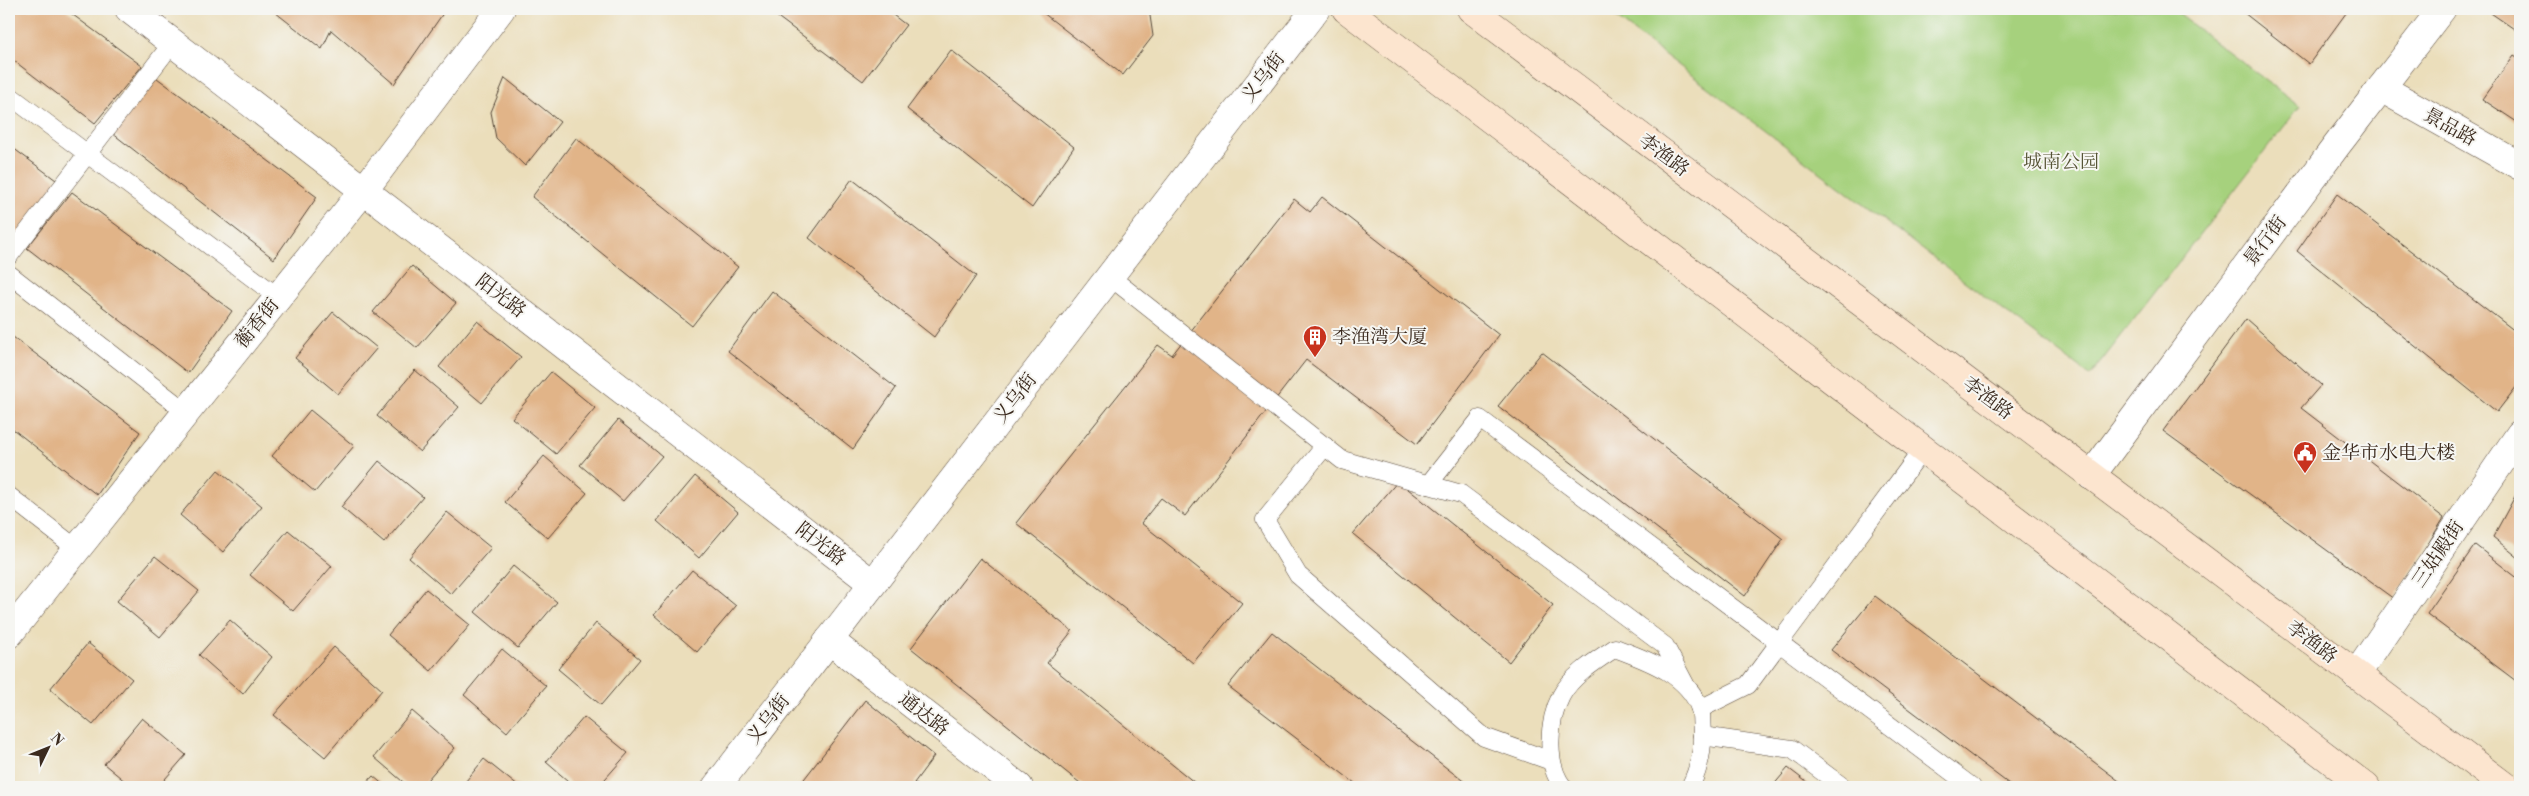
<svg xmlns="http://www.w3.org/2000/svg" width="2529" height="796" font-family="'Libre Bodoni','Noto Serif SC',serif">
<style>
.green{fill:#a6d17d;stroke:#707e4e}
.building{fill:#e1b488}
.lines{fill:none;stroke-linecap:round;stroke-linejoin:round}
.service-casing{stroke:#554536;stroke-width:19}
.minor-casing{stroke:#554536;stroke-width:29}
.tertiary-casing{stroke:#554536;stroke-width:29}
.secondary-casing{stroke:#554536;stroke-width:29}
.service{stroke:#fff;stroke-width:18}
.minor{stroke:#fff;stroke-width:28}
.tertiary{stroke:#fff;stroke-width:28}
.secondary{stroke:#fce5cf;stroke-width:28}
.labels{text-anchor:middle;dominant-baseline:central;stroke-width:4;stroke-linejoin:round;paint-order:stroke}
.street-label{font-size:19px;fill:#3b2a1e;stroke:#f6f6f2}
.park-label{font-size:19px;fill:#565436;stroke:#f6f6f2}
.poi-label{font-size:19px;fill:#3b2a1e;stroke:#f6f6f2;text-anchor:start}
</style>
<rect width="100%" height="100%" fill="#f6f6f2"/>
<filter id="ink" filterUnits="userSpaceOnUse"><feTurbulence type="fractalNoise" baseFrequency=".02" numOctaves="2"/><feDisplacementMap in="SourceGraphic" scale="10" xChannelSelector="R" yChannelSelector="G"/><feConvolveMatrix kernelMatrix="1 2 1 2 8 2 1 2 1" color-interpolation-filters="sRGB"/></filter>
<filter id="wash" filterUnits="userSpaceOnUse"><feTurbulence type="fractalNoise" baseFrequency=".0096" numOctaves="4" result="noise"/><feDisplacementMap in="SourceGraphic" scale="20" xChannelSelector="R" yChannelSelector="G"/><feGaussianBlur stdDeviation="1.12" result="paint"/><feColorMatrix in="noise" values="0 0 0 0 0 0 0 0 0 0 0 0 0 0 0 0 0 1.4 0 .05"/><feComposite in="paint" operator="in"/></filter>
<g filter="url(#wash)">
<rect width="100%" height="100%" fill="#ebdebb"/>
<path class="green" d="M1604 9H2172L2300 106 2090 376Z"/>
<g id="blocks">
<g class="building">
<path d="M9 9H65L142 66 95 123 9 57Z"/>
<path d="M271 9H446L394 84 331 30 322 49Z"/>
<path d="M767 9H885L906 25 863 81Z"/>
<path d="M1038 9H1149L1153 36 1123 75Z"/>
<path d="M2239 9H2349L2309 64Z"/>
<path d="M2485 9H2520V33Z"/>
<path d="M951 50 1074 147 1032 208 907 109Z"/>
<path d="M2514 55 2520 59V124L2482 99Z"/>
<path d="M157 78 317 197 274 259 112 133Z"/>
<path d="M505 78 560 122 525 166 496 138 491 112Z"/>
<path d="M576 138 738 267 692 326 532 197Z"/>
<path d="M9 145 60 183 14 242 9 238Z"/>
<path d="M852 179 976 276 934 337 809 238Z"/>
<path d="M72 192 232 311 188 373 27 248Z"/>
<path d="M2337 194 2520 335V382L2497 412 2297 251Z"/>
<path d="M1322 197 1499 335 1417 444 1306 360 1185 516 1161 498 1141 523 1242 603 1193 663 1016 523 1158 345 1172 355 1294 199 1310 212Z"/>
<path d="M412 266 456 303 417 348 373 312Z"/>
<path d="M772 291 896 388 853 449 728 351Z"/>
<path d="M333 312 377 348 338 394 295 358Z"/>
<path d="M2246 319 2321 385 2301 408 2444 518 2394 599 2163 431Z"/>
<path d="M477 321 521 357 482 403 439 367Z"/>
<path d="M9 334 140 432 97 495 9 426Z"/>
<path d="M1542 352 1783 539 1745 596 1498 406Z"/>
<path d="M415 370 459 407 420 452 377 416Z"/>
<path d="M551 372 595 408 556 454 512 418Z"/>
<path d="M310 410 354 446 315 492 272 456Z"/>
<path d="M618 420 662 456 623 501 580 465Z"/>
<path d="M544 456 587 493 548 538 505 502Z"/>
<path d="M379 461 423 497 384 543 341 507Z"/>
<path d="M218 470 262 506 223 552 180 515Z"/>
<path d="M695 476 738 512 699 558 657 521Z"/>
<path d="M1398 481 1553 605 1509 662 1353 534Z"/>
<path d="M2520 487V559L2493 537Z"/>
<path d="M447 512 491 548 451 594 409 558Z"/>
<path d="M288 530 332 566 293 611 250 575Z"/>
<path d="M2475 545 2520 580V684L2427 614Z"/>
<path d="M155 556 199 591 160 637 117 601Z"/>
<path d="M980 558 1072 631 1047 663 1200 787H1085L911 648Z"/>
<path d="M513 566 557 602 518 648 475 612Z"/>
<path d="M692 570 736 606 697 652 654 615Z"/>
<path d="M426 589 470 625 431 671 388 635Z"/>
<path d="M1875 596 2127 787H2013L1831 650Z"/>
<path d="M230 620 272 657 243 694 199 655Z"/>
<path d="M596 623 640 659 601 705 558 669Z"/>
<path d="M1272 632 1471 787H1360L1228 686Z"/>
<path d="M88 643 132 679 93 725 50 689Z"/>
<path d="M334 647 382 690 325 757 274 715Z"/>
<path d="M502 649 546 686 507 732 464 695Z"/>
<path d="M865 700 934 756 914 783 920 787H798Z"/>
<path d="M412 711 455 748 421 787H409L374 757Z"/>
<path d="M584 717 628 753 598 787H575L546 762Z"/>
<path d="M142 718 186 755 158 787H132L104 764Z"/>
<path d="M484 759 519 787H461Z"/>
<path d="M1788 768 1813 787H1772Z"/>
<path d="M373 776 386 787H363Z"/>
</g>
</g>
</g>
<g filter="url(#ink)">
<use href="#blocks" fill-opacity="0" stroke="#554536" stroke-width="1"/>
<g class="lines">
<g class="service-casing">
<g id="service">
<path d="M9 95 278 297"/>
<path d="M9 256 173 42"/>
<path d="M9 274 186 412"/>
<path d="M1109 276 1342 460 1461 494 1665 646 1685 684"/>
<path d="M1325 446 1265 520 1298 575 1484 737 1551 761"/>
<path d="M1428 485 1480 419 1972 787"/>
<path d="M9 496 77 549"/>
<path d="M1700 709 1748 685 1923 449"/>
<path d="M1702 736 1792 749 1843 787"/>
<path d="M1563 787C1545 764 1548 721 1561 696 1571 676 1597 660 1615 648 1647 660 1688 674 1700 709 1702 715 1701 725 1702 732 1703 752 1699 769 1690 787"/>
</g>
</g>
<g class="minor-casing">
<g id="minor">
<path d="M129 9 872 583"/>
<path d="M2381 88 2520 166"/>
<path d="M2091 476 2337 145 2442 9"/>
<path d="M9 634 364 190 501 9"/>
<path d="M829 640 1019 787"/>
<path d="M2356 675 2520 434"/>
</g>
</g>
<g class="tertiary-casing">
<path id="tertiary" d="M716 787 1316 9"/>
</g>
<g class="secondary-casing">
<g id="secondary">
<path d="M1346 9 2366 787"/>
<path d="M1471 9 2506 787"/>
</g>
</g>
<use href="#service" class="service"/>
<use href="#minor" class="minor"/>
<use href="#tertiary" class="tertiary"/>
<use href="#secondary" class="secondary"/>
</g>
</g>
<defs>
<g id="building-pin" transform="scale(1.25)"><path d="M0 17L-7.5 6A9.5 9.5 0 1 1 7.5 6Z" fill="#c8321e" stroke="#f6f6f2"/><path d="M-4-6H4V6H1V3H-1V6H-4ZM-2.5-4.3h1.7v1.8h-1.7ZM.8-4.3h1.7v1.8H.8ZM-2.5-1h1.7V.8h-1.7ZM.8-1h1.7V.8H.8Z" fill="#fff"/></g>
<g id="civic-pin" transform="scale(1.25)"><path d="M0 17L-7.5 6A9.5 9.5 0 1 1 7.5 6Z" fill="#c8321e" stroke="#f6f6f2"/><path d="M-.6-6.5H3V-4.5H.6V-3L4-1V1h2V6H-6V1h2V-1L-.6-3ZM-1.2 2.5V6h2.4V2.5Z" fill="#fff"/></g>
</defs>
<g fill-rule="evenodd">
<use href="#building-pin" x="1315" y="337"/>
<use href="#civic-pin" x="2305" y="453"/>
</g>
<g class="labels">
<g class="street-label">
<text transform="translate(1263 77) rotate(-52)">义乌街</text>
<text transform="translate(2450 127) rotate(29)">景品路</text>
<text transform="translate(1664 155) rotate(37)">李渔路</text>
<text transform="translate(2265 241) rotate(-53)">景行街</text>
<text transform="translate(501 296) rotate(38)">阳光路</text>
<text transform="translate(257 323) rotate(-51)">蘅香街</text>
<text transform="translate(1015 398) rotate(-52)">义乌街</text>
<text transform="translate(1988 398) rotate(37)">李渔路</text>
<text transform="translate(821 544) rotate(38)">阳光路</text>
<text transform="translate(2438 554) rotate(-56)">三姑殿街</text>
<text transform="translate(2312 642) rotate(37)">李渔路</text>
<text transform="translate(924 714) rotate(38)">通达路</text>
<text transform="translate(768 719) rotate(-52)">义乌街</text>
</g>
<g class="park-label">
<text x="2061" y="162">城南公园</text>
</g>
<g class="poi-label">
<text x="1332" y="337">李渔湾大厦</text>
<text x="2322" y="453">金华市水电大楼</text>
</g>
</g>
<rect width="2529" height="796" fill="none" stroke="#f6f6f2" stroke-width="30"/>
<g transform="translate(48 748) rotate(47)" stroke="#f6f6f2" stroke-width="4" paint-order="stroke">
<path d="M0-4L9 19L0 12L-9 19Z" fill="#3b2a1e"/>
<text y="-8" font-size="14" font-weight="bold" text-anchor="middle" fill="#3b2a1e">N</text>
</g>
</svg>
